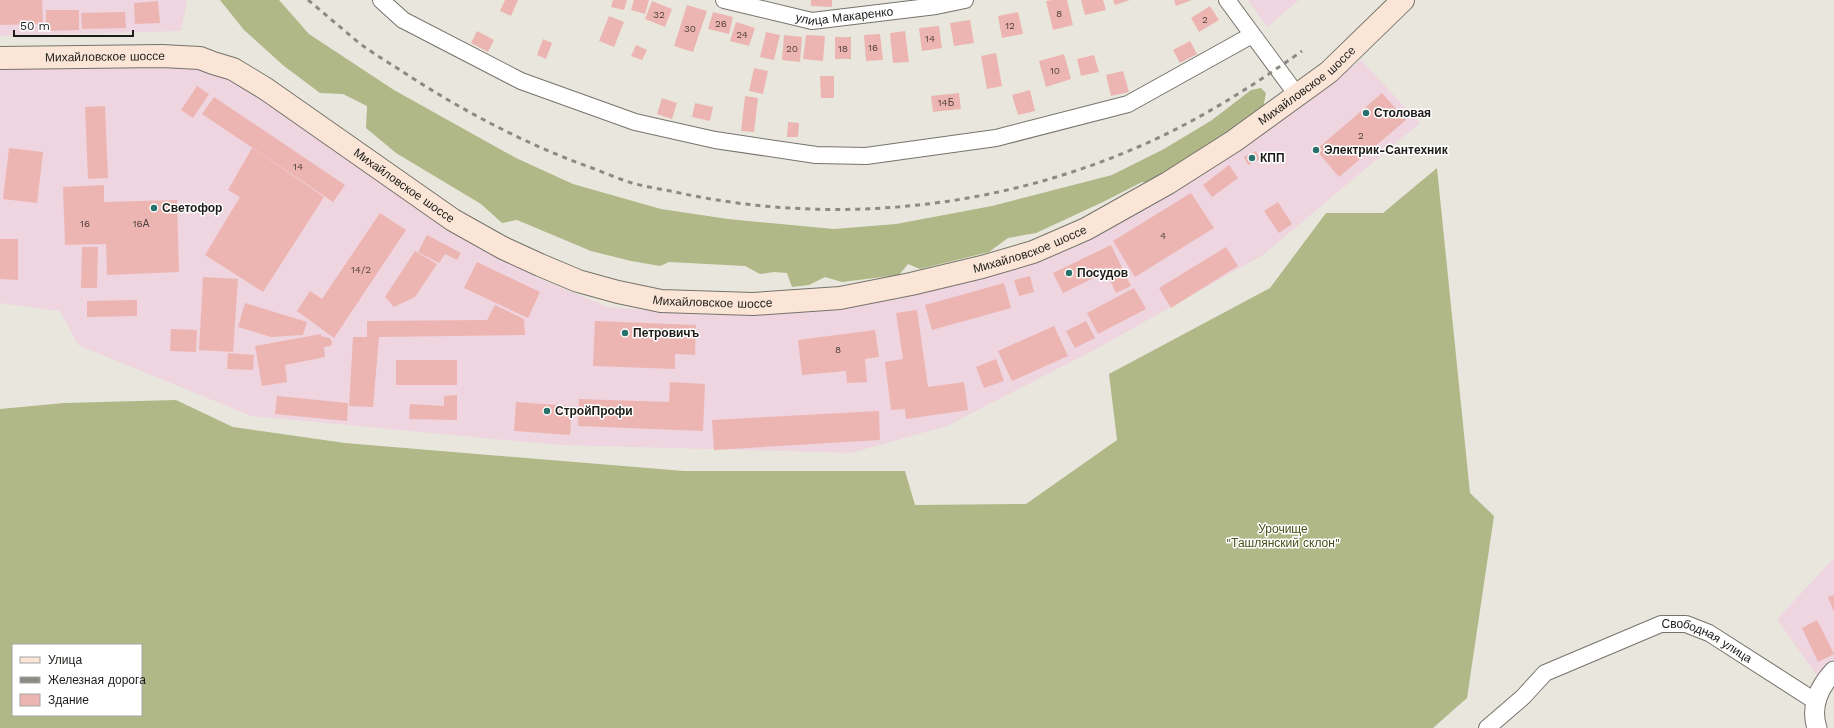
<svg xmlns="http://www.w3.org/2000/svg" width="1834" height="728" font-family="'Work Sans',sans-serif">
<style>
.industrial{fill:#eed5e0}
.forest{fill:#b0b888;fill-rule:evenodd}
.building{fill:#edb5b2}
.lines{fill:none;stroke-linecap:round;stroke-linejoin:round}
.minor-casing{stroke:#75736b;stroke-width:18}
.tertiary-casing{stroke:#75736b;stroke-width:21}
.secondary-casing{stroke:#75736b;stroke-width:24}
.minor{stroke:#fff;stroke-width:16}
.tertiary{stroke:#fff;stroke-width:19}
.secondary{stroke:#fae5d7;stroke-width:22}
.rail{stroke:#8c8a83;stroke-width:3;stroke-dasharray:5 5;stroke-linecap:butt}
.poi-dot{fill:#28716c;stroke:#fff;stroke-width:1.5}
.labels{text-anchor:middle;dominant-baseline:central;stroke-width:3;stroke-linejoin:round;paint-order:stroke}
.number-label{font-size:10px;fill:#51423f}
.street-label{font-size:12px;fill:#1d1c19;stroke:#fff}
.poi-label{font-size:12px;font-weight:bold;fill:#1d1c19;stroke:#fff;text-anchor:start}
.park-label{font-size:12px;fill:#494f18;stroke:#fff}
</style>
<rect width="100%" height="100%" fill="#e9e7dd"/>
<g class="industrial">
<path d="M0 0H187L181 31 0 36Z"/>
<path d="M1248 0H1299L1267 27Z"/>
<path d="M1361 60 1420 123 1263 255 1098 348 947 426 851 453 559 445 251 416 78 345 60 311 0 303V66L188 64 219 71 252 89 454 232 538 278 608 307 711 315 805 309 902 298 1028 265 1102 233 1183 185 1278 124Z"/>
<path d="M1834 558V658L1817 676 1777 619Z"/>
</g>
<g class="forest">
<path d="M220 0H279L309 34 394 90 516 158 573 184 661 209 728 219 834 229 896 224 992 206 1112 175 1164 149 1212 120 1251 90 1261 88 1266 93 1263 108 1152 183 1142 182 1103 202 1036 233 1008 238 989 252 920 269 908 264 899 275 842 282 825 277 809 285 792 287 787 273 774 272 760 274 745 266 669 262 660 266 631 261 591 251 517 220 502 223 481 204 396 153 366 128 367 106 343 94 320 93 284 66 244 30Z"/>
<path d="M1437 168 1470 493 1494 516 1467 698 1433 728H0V409L64 403 176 400 233 427 345 443 684 471H905L915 505 1026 504 1117 440 1109 374 1270 288 1326 213H1383ZM13 645H141V715H13Z"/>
</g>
<g class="building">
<path d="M0 0H42L43 24 0 25Z"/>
<path d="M505 0H518L511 16 500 11Z"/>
<path d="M613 0H627L624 10 611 7Z"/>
<path d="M634 0H649L645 14 631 10Z"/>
<path d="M811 0H832V7L811 6Z"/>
<path d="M1052 0H1067L1073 25 1053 30 1046 1Z"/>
<path d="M1081 0H1103L1106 10 1085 15Z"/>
<path d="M1113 0H1130L1115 5Z"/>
<path d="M1174 0H1192L1176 6Z"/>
<path d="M158 1 160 23 135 24 134 3Z"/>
<path d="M652 1 672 9 665 27 645 19Z"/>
<path d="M687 5 707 11 693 52 674 46Z"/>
<path d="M1210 6 1219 20 1199 32 1191 18Z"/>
<path d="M46 10H79V30L46 31Z"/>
<path d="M125 12 126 28 82 29 81 13Z"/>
<path d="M713 12 733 17 729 34 708 29Z"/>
<path d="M1018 12 1023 34 1002 38 998 16Z"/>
<path d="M609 16 624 22 614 47 599 41Z"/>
<path d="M970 20 974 43 954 46 950 23Z"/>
<path d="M736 22 755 28 749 46 730 41Z"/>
<path d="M939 26 942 48 922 51 919 28Z"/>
<path d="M477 31 494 40 488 52 471 43Z"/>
<path d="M905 31 909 62 893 63 890 33Z"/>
<path d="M766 32 780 35 774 60 760 57Z"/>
<path d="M880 34 883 60 866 61 864 35Z"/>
<path d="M784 35 802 37 800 62 782 60Z"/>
<path d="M806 35 825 36 823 61 803 59Z"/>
<rect x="835" y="37" width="16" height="22"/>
<path d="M543 39 552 43 546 59 537 55Z"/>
<path d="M1190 41 1197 54 1180 63 1173 50Z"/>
<path d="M636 45 647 50 642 60 631 56Z"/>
<path d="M996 53 1002 86 987 89 981 56Z"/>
<path d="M1064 54 1071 79 1046 87 1039 61Z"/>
<path d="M1094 55 1099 72 1081 76 1077 59Z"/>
<path d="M754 68 768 71 763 94 749 91Z"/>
<path d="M1123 71 1129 92 1111 96 1106 75Z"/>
<path d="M820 76H834V98H821Z"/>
<path d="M197 86 209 94 193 118 181 110Z"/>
<path d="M1030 90 1035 111 1018 115 1012 95Z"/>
<path d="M959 93 961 109 933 112 931 96Z"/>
<path d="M1382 93 1406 120 1339 177 1316 150Z"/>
<path d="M745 96 758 98 754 132 741 131Z"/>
<path d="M214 97 345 185 333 202 202 114Z"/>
<path d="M662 98 677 103 672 119 657 114Z"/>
<path d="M695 103 713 107 710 121 692 117Z"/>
<path d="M105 106 108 178 88 179 85 107Z"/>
<path d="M788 122 799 123 798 137H787Z"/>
<path d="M9 148 43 152 37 203 3 199Z"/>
<path d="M252 148 324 197 263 292 205 255 240 197 228 190Z"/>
<path d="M1256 151 1260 159 1248 165 1244 157Z"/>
<path d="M1229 165 1238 178 1212 197 1203 185Z"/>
<path d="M104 185V202L177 200 179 272 107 275 106 244 65 245 63 187Z"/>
<path d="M1191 193 1214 228 1135 277 1113 241Z"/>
<path d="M1278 202 1292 224 1279 233 1264 211Z"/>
<path d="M380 213 406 230 334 338 297 311 310 291 322 299Z"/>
<path d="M427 235 461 253 457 260 445 254 439 263 418 252Z"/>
<path d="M0 239H18V280L0 279Z"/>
<path d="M1111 245 1131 286 1116 293 1106 272 1063 293 1053 273Z"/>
<path d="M82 247H98L97 288H81Z"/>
<path d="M1226 247 1238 266 1171 308 1159 288Z"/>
<path d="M415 251 437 264 415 297 394 307 385 297Z"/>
<path d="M477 262 540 292 528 318 464 288Z"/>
<path d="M1030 276 1034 292 1019 296 1014 280Z"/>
<path d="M203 277 238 279 233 352 199 350Z"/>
<path d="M1004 283 1011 308 932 330 925 305Z"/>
<path d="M1134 288 1146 309 1098 334 1087 313Z"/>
<path d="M137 300V316L87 317V301Z"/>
<path d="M245 303 307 322 303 335 271 337 238 327Z"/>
<path d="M495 305 524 319 525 335 379 337 373 407 349 406 353 337H367V321L487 320Z"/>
<path d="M917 310 928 387 964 382 968 410 906 419 905 409 891 410 885 362 903 359 896 313Z"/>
<path d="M595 321 696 325 695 355 675 354V369L593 366Z"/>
<path d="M1086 321 1095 338 1075 348 1066 331Z"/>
<path d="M1054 326 1068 356 1012 381 998 351Z"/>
<path d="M171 329 197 330 196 352 170 351Z"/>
<path d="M875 330 879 357 865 359 867 382 847 383 846 371 802 375 798 340Z"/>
<path d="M321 334V336L330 338 332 343 331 346 324 347 325 357 285 365 287 382 262 386 255 346Z"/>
<path d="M228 353 254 355 253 370 227 369Z"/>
<path d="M996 359 1004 381 984 388 976 367Z"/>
<rect x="396" y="360" width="61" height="25"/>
<path d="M670 382 705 384 703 431 578 426 579 399 669 402Z"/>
<path d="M457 395V420L409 419 410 404 444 406V396Z"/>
<path d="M277 396 348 403 347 421 275 414Z"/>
<path d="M516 402 572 406 570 435 514 431Z"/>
<path d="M879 411 880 440 714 450 712 420Z"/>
<path d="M1834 595V612L1828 597Z"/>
<path d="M1817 620 1834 654 1818 662 1802 628Z"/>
</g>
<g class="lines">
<g class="minor-casing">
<g id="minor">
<path d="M381 0 403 20 521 81 635 122 715 140 816 155 866 156 996 138 1128 104 1252 35"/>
<path id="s1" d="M724 0 812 21 936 6 965 0"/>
<path d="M1227 0 1297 95"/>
<path id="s2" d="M1487 728 1523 697 1545 673 1661 624H1686L1709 633 1815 701"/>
</g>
</g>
<g class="tertiary-casing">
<path id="tertiary" d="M1817 728C1810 707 1819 687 1834 671"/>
</g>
<g class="secondary-casing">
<g id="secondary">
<path id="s3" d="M0 58 162 56 200 58 213 63 233 69 266 89 453 220 503 248 540 265 578 281 618 292 661 301 753 304 840 298 911 284 982 267 1033 252 1086 229 1168 183 1234 141 1329 72 1403 0"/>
</g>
</g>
<use href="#minor" class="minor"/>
<use href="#tertiary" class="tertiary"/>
<use href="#secondary" class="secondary"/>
<path class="rail" d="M308 0C325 14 341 28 358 42 372 53 388 62 403 72 463 111 525 144 592 168 605 173 619 179 632 183 646 187 661 189 675 192 829 226 993 210 1138 147 1196 122 1250 88 1302 51"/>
</g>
<g class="poi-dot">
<circle cx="1366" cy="113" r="4"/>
<circle cx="1316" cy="150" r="4"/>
<circle cx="1252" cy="158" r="4"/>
<circle cx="154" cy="208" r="4"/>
<circle cx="1069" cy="273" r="4"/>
<circle cx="625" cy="333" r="4"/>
<circle cx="547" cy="411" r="4"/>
</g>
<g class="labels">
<g class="number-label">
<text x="1059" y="13">8</text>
<text x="659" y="14">32</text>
<text x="1205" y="19">2</text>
<text x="721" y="23">26</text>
<text x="1010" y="25">12</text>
<text x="690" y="28">30</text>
<text x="742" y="34">24</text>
<text x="930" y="38">14</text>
<text x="873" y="47">16</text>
<text x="792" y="48">20</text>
<text x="843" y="48">18</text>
<text x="1055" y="70">10</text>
<text x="946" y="102">14Б</text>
<text x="1361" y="135">2</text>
<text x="298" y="166">14</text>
<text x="85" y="223">16</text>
<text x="141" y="223">16А</text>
<text x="1163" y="235">4</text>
<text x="361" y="269">14/2</text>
<text x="838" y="349">8</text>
</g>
<g class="street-label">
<text stroke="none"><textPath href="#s1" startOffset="123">улица Макаренко</textPath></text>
<text stroke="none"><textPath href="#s3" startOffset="105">Михайловское шоссе</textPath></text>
<text stroke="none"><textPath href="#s3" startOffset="1426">Михайловское шоссе</textPath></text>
<text stroke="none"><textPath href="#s3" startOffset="442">Михайловское шоссе</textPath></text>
<text stroke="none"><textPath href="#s3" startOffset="1102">Михайловское шоссе</textPath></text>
<text stroke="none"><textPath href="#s3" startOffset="778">Михайловское шоссе</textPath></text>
<text stroke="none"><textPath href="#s2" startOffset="256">Свободная улица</textPath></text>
</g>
<g class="poi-label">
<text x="1374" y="113">Столовая</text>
<text x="1324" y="150">Электрик-Сантехник</text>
<text x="1260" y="158">КПП</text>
<text x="162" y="208">Светофор</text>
<text x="1077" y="273">Посудов</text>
<text x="633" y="333">Петровичъ</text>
<text x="555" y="411">СтройПрофи</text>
</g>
<g class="park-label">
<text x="1283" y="529">Урочище<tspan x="1283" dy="14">"Ташлянский склон"</tspan></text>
</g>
</g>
<rect x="12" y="644" width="130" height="72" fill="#ffffff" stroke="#a5a4a3"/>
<rect x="20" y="657" width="20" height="6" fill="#fae5d7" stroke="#a5a4a3"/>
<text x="48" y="664" font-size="12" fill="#1d1c19">Улица</text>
<rect x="20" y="677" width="20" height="6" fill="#8c8a83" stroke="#a5a4a3"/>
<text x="48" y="684" font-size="12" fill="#1d1c19">Железная дорога</text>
<rect x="20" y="694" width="20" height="12" fill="#edb5b2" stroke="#a5a4a3"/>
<text x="48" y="704" font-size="12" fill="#1d1c19">Здание</text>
<path d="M14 30v6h119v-6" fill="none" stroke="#1d1c19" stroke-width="2"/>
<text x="20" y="30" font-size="12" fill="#1d1c19" stroke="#ffffff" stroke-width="3" paint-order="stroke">50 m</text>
</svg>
